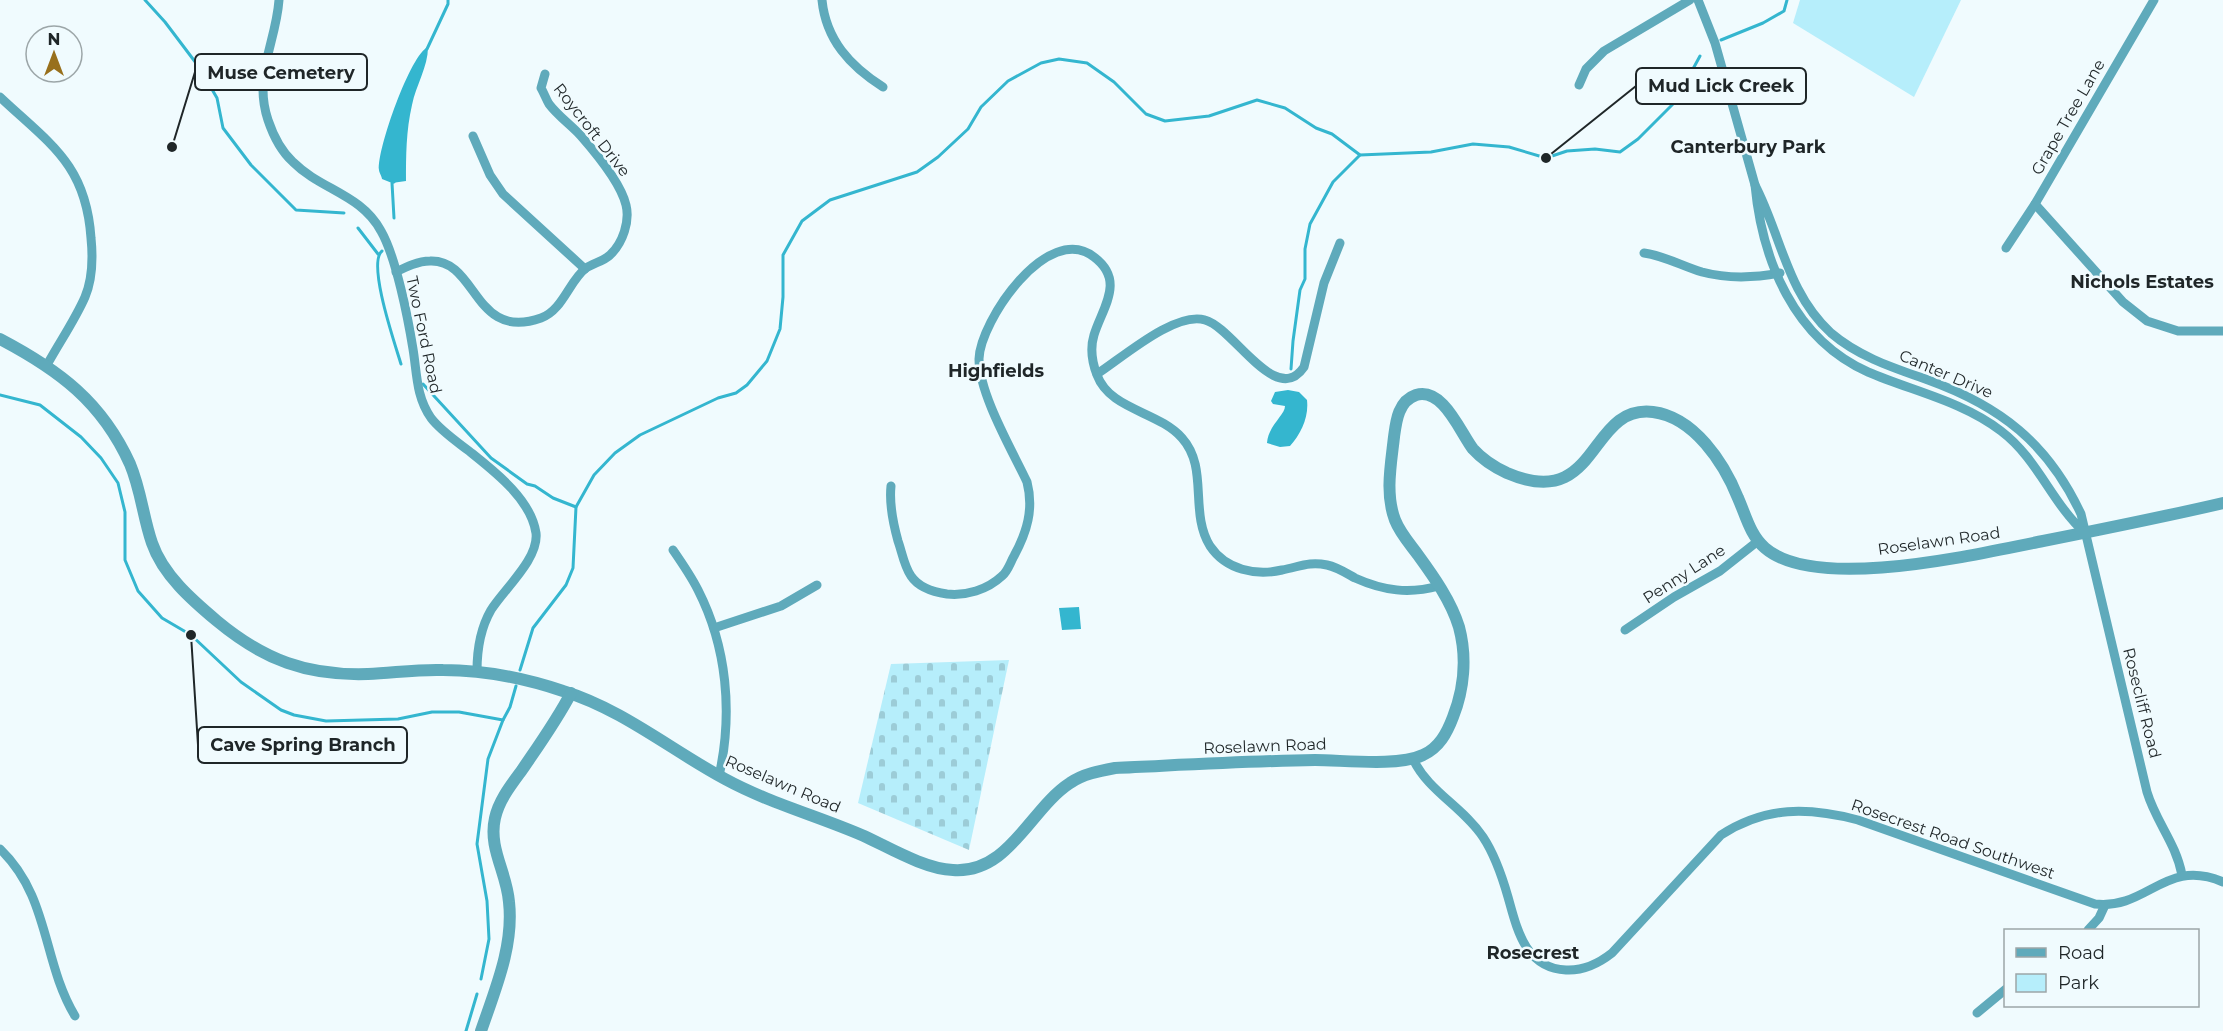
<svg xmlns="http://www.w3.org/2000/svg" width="2223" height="1031" font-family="Montserrat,sans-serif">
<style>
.green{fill:#b6eefb}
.cemetery{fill:url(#cemetery-stones)}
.water{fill:#34b6cf}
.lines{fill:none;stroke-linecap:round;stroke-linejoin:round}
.stream{stroke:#34b6cf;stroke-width:3}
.minor{stroke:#5faabb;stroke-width:9}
.tertiary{stroke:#5faabb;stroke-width:12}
.labels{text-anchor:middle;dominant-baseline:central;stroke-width:5;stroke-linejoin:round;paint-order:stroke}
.street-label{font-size:16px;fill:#1f2628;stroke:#f0fbfe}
.neighbourhood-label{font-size:18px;font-weight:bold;fill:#1f2628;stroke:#f0fbfe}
.leader{fill:none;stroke:#1f2628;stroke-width:2}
.callout-dot{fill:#1f2628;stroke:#f0fbfe;stroke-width:2}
.callout{fill:#f0fbfe;stroke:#1f2628;stroke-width:2}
.callout-label{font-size:18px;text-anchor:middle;font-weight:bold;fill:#1f2628}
</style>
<defs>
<pattern id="cemetery-stones" width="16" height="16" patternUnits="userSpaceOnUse" patternTransform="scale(1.5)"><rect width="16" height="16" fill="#b6eefb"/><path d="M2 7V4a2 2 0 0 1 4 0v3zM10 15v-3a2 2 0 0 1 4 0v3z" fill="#9cccd7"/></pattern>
</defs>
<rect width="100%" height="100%" fill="#f0fbfe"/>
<path class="green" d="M1800 0H1961L1914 97 1793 23Z"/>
<path class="cemetery" d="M1009 660 969 850 858 803 891 664Z"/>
<g class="water">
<path d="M428 47C428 67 416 85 412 105 406 131 406 156 406 181L392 183 382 179C382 177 379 172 379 170 377 149 411 53 428 47Z"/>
<path d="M1288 390 1299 392 1307 400C1309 417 1301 434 1290 446L1280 447 1267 443C1268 426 1285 415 1285 406L1273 404 1271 401 1275 392Z"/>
<path d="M1079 607 1081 629 1062 630 1059 608Z"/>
</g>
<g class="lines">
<g class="stream">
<path d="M145 0 165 22 199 67 217 98 223 128 251 165 296 210 344 213"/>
<path d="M1721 40 1763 23 1784 11 1787 0"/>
<path d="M427 49 448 4V0"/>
<path d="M394 182 392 183 394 218"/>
<path d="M358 228 378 254"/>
<path d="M382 251C367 263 395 344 401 364"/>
<path d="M1291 369 1293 341 1300 290 1305 279V249L1310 224 1333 182 1360 155"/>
<path d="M423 384 491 458 527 484 535 486 553 498 576 507"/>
<path d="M0 395 40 405 81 437 101 458 118 483 125 512V560L138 591 162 618 191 635 241 682 281 710 294 715 326 721 398 719 432 712H459L503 720"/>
<path d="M520 670 533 628 566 585 573 568 576 507 594 475 615 453 640 435 718 398 736 393 747 385 767 361 780 329 783 297V255L802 221 830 200 917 172 938 157 968 129 981 107 1008 81 1041 63 1059 59 1087 63 1114 82 1146 114 1165 121 1209 116 1257 100 1285 108 1316 128 1332 134 1360 155 1431 152 1473 144 1509 147 1546 158 1567 151 1595 149 1620 152 1638 139 1675 102 1700 56"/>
<path d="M481 979 489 939 487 901 477 844 488 759 503 720 510 707 516 686"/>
<path d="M466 1031 477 994"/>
</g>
<g class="minor">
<path d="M279 0C276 43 253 75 268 120 273 135 281 151 293 162 321 190 361 194 381 231 396 257 408 318 413 349 417 373 416 397 431 418 441 431 456 441 469 451 494 471 531 499 536 533 539 559 504 589 491 610 480 629 477 649 477 671"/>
<path d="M822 0C826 40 850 66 883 87"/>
<path d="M1698 0 1715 43 1755 185"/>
<path d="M1579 85 1586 69 1604 51 1690 0"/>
<path d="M0 97C50 144 86 164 91 238 93 258 93 278 85 297 75 320 59 343 47 365"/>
<path d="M473 136 490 175 503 194 585 269"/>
<path d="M2035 204 2123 302 2147 321 2178 331H2223"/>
<path d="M2006 248 2035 204 2154 0"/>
<path d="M1644 253C1665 256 1682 266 1702 272 1728 279 1754 278 1780 273"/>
<path d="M396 272C406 267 418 261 430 261 478 259 473 342 541 318 563 310 569 281 586 268 594 263 604 261 610 255 623 243 630 221 626 205 621 184 595 152 581 136 571 125 558 116 549 104 546 99 544 93 541 88L545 74"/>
<path d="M1097 374C1122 358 1175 311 1205 320 1234 328 1276 408 1304 367L1324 283 1340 243"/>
<path d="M891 486C889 505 893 523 898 541 902 552 904 566 911 576 919 588 933 592 947 594 966 596 987 590 1002 576 1008 571 1010 563 1014 556 1027 532 1034 509 1027 482 1012 450 979 394 979 359 980 321 1048 221 1094 257 1126 281 1102 308 1094 335 1090 348 1092 362 1097 375 1110 410 1158 411 1182 438 1209 468 1189 512 1210 546 1226 570 1256 576 1282 570 1299 567 1309 561 1327 565 1337 567 1346 573 1355 578 1384 591 1409 594 1439 586"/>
<path d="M2085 533C2051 502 2038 459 2001 431 1962 401 1912 391 1868 372 1794 339 1762 260 1755 185 1781 235 1787 293 1831 333 1859 357 1894 368 1928 380 2000 406 2048 443 2081 514L2147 792C2156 822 2176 843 2182 875"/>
<path d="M673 550C682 563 691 576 698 590 727 647 733 713 719 776"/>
<path d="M714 628 781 606 817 585"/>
<path d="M1625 630 1674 597 1720 571 1758 541"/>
<path d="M1413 759C1428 791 1463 807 1483 837 1495 855 1502 876 1508 897 1517 929 1525 968 1566 970 1584 971 1598 964 1612 953L1721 835C1766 806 1808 807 1858 820L2095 904C2148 910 2165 857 2223 882"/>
<path d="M0 849C50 897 42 961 75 1016"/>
<path d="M2088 930 2099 918 2105 905"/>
<path d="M1977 1013 2006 989"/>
</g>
<g class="tertiary">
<path d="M0 339C59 370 102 402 130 464 141 490 143 517 152 543 163 575 192 600 217 621 264 660 307 676 368 674 393 673 418 669 443 670 485 670 524 678 563 691 622 709 671 750 725 779 769 803 818 816 864 836 890 848 925 869 953 870 1009 874 1030 809 1070 783 1083 774 1099 771 1115 768 1181 765 1248 761 1315 760 1343 760 1398 767 1423 755 1439 748 1447 733 1453 717 1464 689 1467 657 1459 627 1451 601 1434 577 1418 555 1410 544 1400 533 1395 520 1385 494 1391 464 1394 437 1396 422 1398 401 1416 395 1443 387 1460 432 1473 449 1482 459 1494 467 1507 473 1600 513 1587 404 1653 412 1694 417 1724 463 1738 498 1746 516 1750 535 1765 548 1817 593 1980 553 2043 541 2103 529 2163 517 2223 503"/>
<path d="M481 1031C495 990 514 946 509 902 507 873 488 848 495 818 499 800 511 785 522 770 539 745 557 720 571 693"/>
</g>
</g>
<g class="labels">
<g class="street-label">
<text transform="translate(2068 117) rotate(-60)">Grape Tree Lane</text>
<text transform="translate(592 130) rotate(52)">Roycroft Drive</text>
<text transform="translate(424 335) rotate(78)">Two Ford Road</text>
<text transform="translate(1946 374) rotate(23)">Canter Drive</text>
<text transform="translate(1939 541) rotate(-8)">Roselawn Road</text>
<text transform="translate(1684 574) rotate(-33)">Penny Lane</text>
<text transform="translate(2142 703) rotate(76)">Rosecliff Road</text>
<text transform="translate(1265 746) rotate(-2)">Roselawn Road</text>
<text transform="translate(783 784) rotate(23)">Roselawn Road</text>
<text transform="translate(1953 839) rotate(19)">Rosecrest Road Southwest</text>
</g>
<g class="neighbourhood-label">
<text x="1748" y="147">Canterbury Park</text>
<text x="2142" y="282">Nichols Estates</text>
<text x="996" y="371">Highfields</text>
<text x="1533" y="953">Rosecrest</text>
</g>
</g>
<path class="leader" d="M172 147L195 72M1546 158L1636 86M191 635L198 745"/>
<g class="callout-dot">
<circle cx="172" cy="147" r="6"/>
<circle cx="1546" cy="158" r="6"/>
<circle cx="191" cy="635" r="6"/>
</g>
<g class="callout">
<rect x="195" y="54" width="172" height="36" rx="6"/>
<rect x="1636" y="68" width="170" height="36" rx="6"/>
<rect x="198" y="727" width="209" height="36" rx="6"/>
</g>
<g class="callout-label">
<text x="281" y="79">Muse Cemetery</text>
<text x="1721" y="92">Mud Lick Creek</text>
<text x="303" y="751">Cave Spring Branch</text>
</g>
<rect x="2004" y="929" width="195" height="78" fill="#f0fbfe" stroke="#9ca6a8" stroke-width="1.5"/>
<rect x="2016" y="948" width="30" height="9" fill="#5faabb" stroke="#9ca6a8" stroke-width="1.5"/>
<text x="2058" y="959" font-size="18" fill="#1f2628">Road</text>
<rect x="2016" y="974" width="30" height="18" fill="#b6eefb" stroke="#9ca6a8" stroke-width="1.5"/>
<text x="2058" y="989" font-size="18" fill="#1f2628">Park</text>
<g transform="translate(54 54)"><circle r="28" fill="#f0fbfe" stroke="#9ca6a8" stroke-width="1.5"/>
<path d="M0-4.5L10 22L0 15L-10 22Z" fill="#98701c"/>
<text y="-9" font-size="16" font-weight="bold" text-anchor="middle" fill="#1f2628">N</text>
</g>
</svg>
